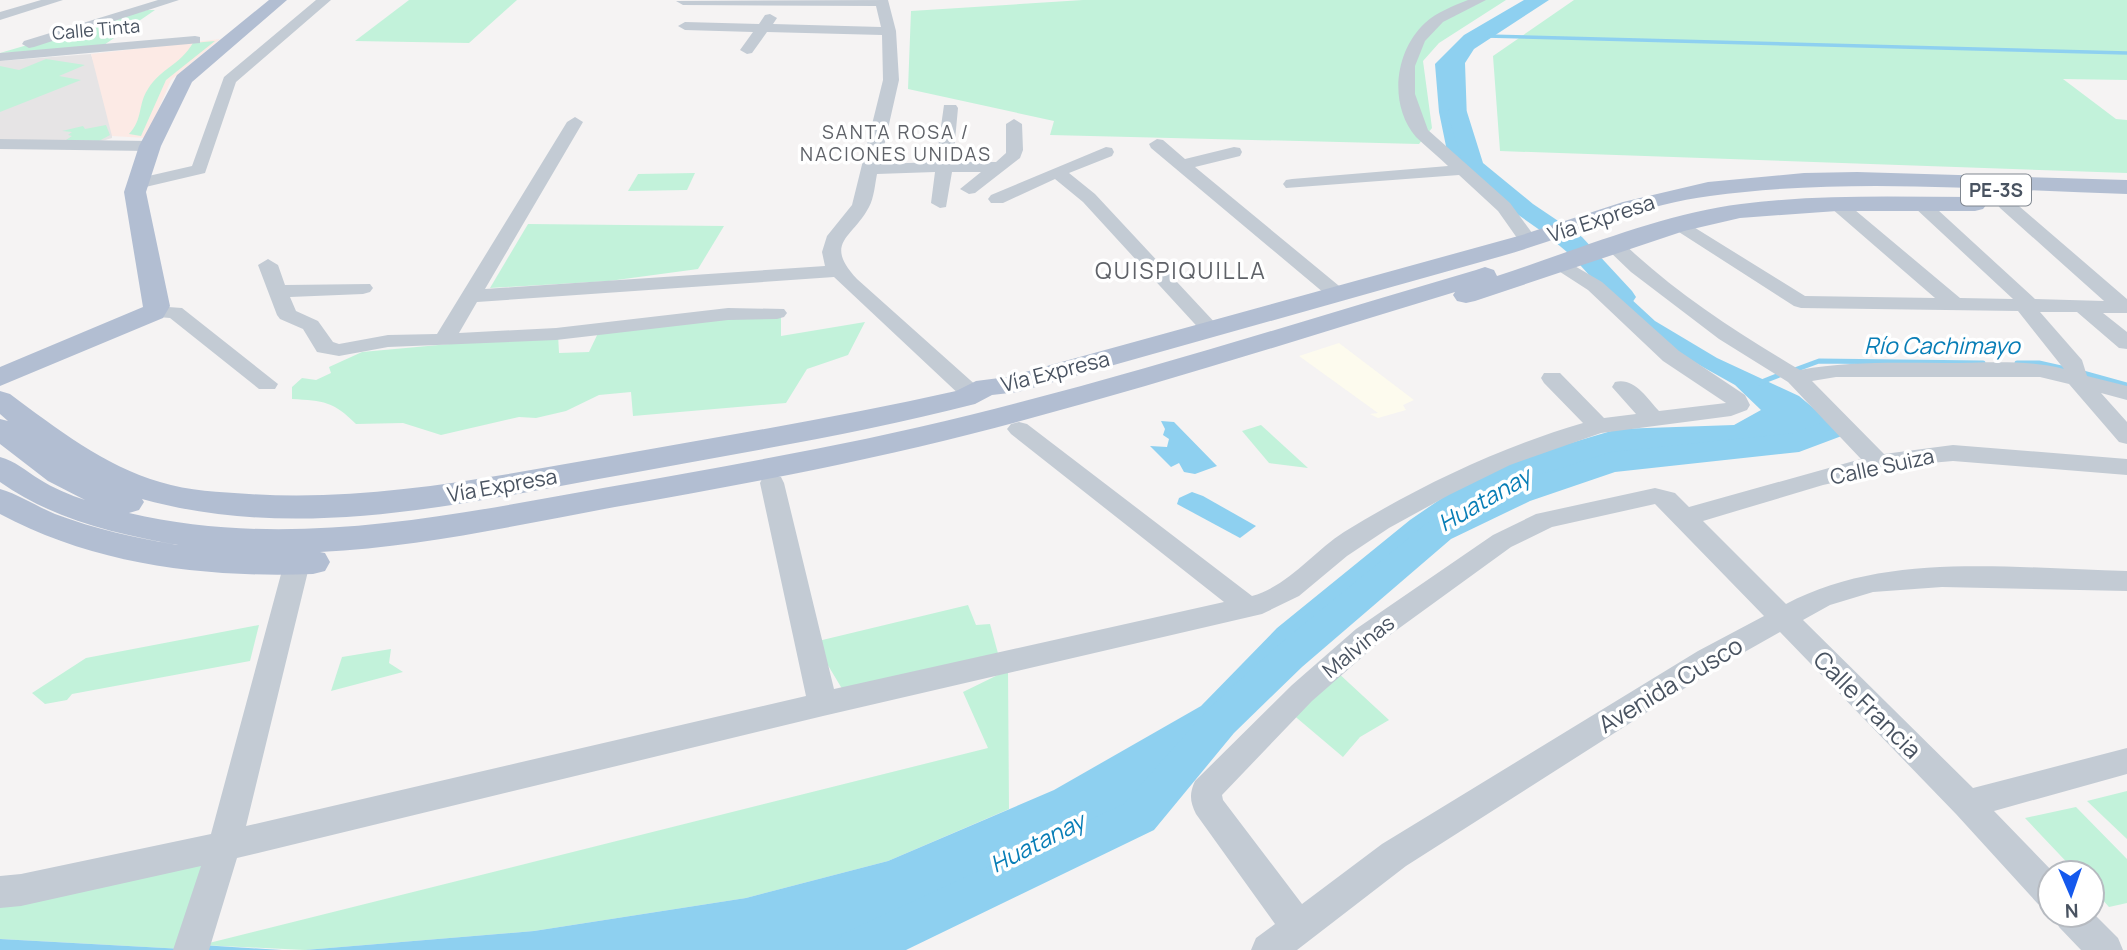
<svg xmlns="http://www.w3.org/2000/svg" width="2127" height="950" font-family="Manrope,sans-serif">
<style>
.commercial{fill:#fdfbee}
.education{fill:#e6e4e5}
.medical{fill:#fceae5}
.green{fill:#c2f2da}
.water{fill:#8ed0f0}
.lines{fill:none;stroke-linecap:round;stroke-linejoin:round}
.stream-far1{stroke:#8ed0f0;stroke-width:3.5}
.stream{stroke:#8ed0f0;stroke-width:5}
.river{fill:#8ed0f0;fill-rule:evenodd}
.minor{fill:#c3cbd4;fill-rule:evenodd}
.major{fill:#b2bed2;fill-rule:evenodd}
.labels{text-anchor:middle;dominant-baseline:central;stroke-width:7;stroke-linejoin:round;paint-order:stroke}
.far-street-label{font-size:18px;fill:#495361;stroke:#fff}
.far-neighbourhood-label{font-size:19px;letter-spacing:2px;fill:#5f6268;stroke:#fff}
.shield{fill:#fff;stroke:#808790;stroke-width:2}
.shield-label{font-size:19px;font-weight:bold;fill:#495361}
.street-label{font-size:21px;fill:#495361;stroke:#fff}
.neighbourhood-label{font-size:23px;letter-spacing:2px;fill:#5f6268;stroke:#fff}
.water-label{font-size:23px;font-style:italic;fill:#077db6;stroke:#fff}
.near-street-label{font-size:24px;fill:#495361;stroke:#fff}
</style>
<rect width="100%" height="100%" fill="#f5f3f3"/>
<path class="commercial" d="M1339 343 1414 400 1403 405 1406 410 1378 418 1370 414 1378 413 1299 356Z"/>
<path class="education" d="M91 54 112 120V138L95 143 0 139V61Z"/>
<path class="medical" d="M220 39 171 80 146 138 112 136 91 54Z"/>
<g class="green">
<path d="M409 0H517L469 43 355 41Z"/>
<path d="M1083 0H1506L1439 43 1423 61 1432 128 1419 144 1050 135 1054 121 908 89 911 11Z"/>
<path d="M1574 0H2127V80L2063 79 2116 119 2127 120V173L1500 151 1493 56Z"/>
<path d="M147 10H155L101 47 0 53Z"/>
<path d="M215 41 166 80 141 136 129 134C143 120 138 103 148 89 161 68 179 66 193 43Z"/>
<path d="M46 59 85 65 59 76 81 80 0 112V66L19 70Z"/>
<path d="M106 125 110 135 99 141 66 140 72 136 68 135 72 132 62 131 83 126 85 129Z"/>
<path d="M695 173 687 190 628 191 638 174Z"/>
<path d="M528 224 724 226 698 269 609 281 490 288Z"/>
<path d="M781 311V336L865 322 848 355 807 369 786 403 633 416 631 392 599 395 566 411 536 418 519 417 441 435 403 423 356 424C333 401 324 401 292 399V387L302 378 316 380 331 373 329 367 362 352 558 334 559 353 589 352 600 329Z"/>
<path d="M1261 425 1308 468 1269 463 1242 431Z"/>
<path d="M968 605 976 625 990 624 999 657 844 692 814 642Z"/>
<path d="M259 625 250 661 72 694 67 700 45 704 32 693 86 658Z"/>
<path d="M391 649 389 663 403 672 331 691 342 657Z"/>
<path d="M1008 670 1009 809 888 861 746 898 534 931 305 950 201 945 988 748 963 692Z"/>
<path d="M1336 671 1389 720 1360 737 1343 757 1291 713Z"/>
<path d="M2127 791V839L2087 801Z"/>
<path d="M2076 807 2127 859V903L2109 907 2092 888V873H2077L2025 818Z"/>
<path d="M224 846 183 949 0 939V900Z"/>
</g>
<g class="water">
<path d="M1524 0H1549L1474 49 1465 63 1468 149 1473 166 1554 228 1655 321 1717 358 1799 396 1836 427 1799 442 1611 462 1519 493 1439 531 1288 657 1220 722 1139 817 858 950H305L534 931 746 898 888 861 1054 790 1201 706 1277 628 1410 520 1486 468 1618 429 1734 425 1761 410 1735 385 1660 343 1580 263 1447 151 1439 112 1435 64 1464 35Z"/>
<path d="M1161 421 1174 422 1217 466 1195 474 1184 472 1179 463 1171 467 1150 446 1167 447 1169 439 1163 435 1165 429Z"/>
<path d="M1192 492 1203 496 1256 526 1240 538 1177 504 1179 498Z"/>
<path d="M0 939 183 949 201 945 282 950H0Z"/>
</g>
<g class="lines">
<path class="stream-far1" d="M1486 36 2127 53"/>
<g class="stream">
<path d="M2017 363H2039L2070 370"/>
<path d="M1792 371 1819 361 1983 363"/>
<path d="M2083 373 2127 385"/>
<path d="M1759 383 1782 374"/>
</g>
<g class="river">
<path d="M1457 106 1464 108 1467 112 1483 163 1533 204 1582 237 1632 291 1636 297 1632 303 1623 305 1614 303 1564 247 1517 214 1465 171 1447 112 1450 108Z"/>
<path d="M1836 418 1847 420 1851 427 1847 434 1799 452 1615 472 1530 501 1451 539 1302 667 1234 733 1154 830 906 950H835L842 934 1124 804 1206 711 1276 647 1427 523 1508 485 1611 452 1794 433Z"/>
</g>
<g class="minor">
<path d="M41 0H63L0 20V12Z"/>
<path d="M158 0H179L34 47 29 48 22 44 24 41Z"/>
<path d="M316 0H331L236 82 205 173 137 189 131 188 128 184 131 180 192 166 224 77Z"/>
<path d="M888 0 896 31 899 80 880 164 936 162 944 105H956L958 108 953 162H996L1006 153V124L1014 119 1022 124 1023 150 1020 158 975 193 969 194 960 189 981 172H952L946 207 940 208 931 203 935 172 877 174C875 184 874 198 869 207 852 239 823 242 857 279L979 388 982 393 979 398H963L834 277 477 302 459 333 556 328 728 308 784 309 787 313 784 317 777 319 728 320 556 340 388 347 339 356 317 352 303 329 280 319 277 315 258 265 268 259 278 265 285 285 370 284 373 288 370 292 363 294 290 297 296 311 318 321 333 342 339 344 388 335 437 334 567 122 575 117 583 122 485 289 825 266 822 252 827 236 852 205 883 80 882 35 767 32 752 53 747 54 740 50 753 32 685 30 678 26 685 22 759 24 765 15 770 14 777 18 773 24 881 27 876 6 683 5 676 1Z"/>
<path d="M1468 0H1486L1443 22 1425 41 1415 66V94L1428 130 1510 203 1538 241 1536 245H1522L1498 211 1459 175 1286 188 1283 184 1286 180 1292 179 1448 166C1438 156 1426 147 1416 137 1388 104 1395 51 1425 23 1437 12 1453 6 1468 0Z"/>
<path d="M195 36 200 37V43L0 61V53Z"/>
<path d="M0 139 150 141 158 146 150 151 0 149Z"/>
<path d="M1157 139 1163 140 1185 159 1234 147 1240 148 1242 152 1240 156 1195 167 1344 290 1347 294 1344 298H1330L1151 148 1149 144Z"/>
<path d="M1106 147 1112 148 1114 152 1112 156 1069 173 1095 194 1218 326 1222 330 1218 334H1204L1083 202 1055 179 1003 203H991L988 199 991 195Z"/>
<path d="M1920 198 1926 199 2035 299 2104 301 2000 208 1997 204 2000 200H2012L2127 299V313H2103L2127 332V349L2119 348 2077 312H2040L2082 360 2087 376 2127 386V400L2101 393 2127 422V444L2119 442 2069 384 2040 377H1836L1812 381 1884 454 1953 445 2127 459V475L1953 461 1919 464 1823 485 1703 521 1786 604C1886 550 2017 569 2127 571V591L1942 587 1873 592 1830 605 1803 620 1973 788 2127 748V774L1994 811 2054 873H2050V909L2038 904 1956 814 1780 632 1718 667 1406 866 1297 950H1251L1256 938 1275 924 1196 814C1190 802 1189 794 1195 781L1292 685 1356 629 1493 535 1536 514 1655 488 1675 493 1689 507 1861 459 1788 382 1719 339 1631 272 1607 249 1604 245 1607 241H1621C1674 292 1736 332 1800 370 1848 361 1896 363 1945 363 1985 363 2025 359 2064 369L2018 311 1801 308 1794 306 1668 225 1677 219 1684 221 1805 296 1935 298 1831 208 1828 204 1837 199 1843 200 1960 298 2013 299 1914 207 1911 203 1914 199ZM1655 504 1764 616 1698 651 1382 844 1302 904 1223 800 1222 795 1312 701 1376 645 1511 547 1552 527Z"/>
<path d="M1561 258 1602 282 1679 351 1745 395 1750 405 1747 410 1731 416 1601 433 1510 465 1449 495 1389 528 1347 556 1299 596 1262 614 823 716 237 858 209 950H173L201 866 21 906 0 908V876L21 874 211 834 284 563 288 556 297 554 306 556 310 563 246 826 806 696 760 483 763 477 772 475 781 477 784 483 834 689 1224 602 1011 434 1007 429 1011 424 1019 422 1027 424 1252 596C1288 586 1313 552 1344 532 1419 486 1498 448 1583 423L1544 383 1541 378 1544 373H1560L1604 418 1636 414 1612 387 1615 382C1634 377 1647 398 1659 411L1726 403 1663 361 1588 290 1554 268 1551 264Z"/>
<path d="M154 306 182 308 278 384 275 389H259L170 318 147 316 144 312 147 308Z"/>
<path d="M2092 912 2118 938 2123 950H2081L2059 927 2054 915H2092Z"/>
</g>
<g class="major">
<path d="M269 0H287L192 82 161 146 146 192 170 306 163 318 0 386V367L143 307 124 192 139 146 177 75Z"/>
<path d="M1857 172 2127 180V194C1989 190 1848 177 1710 196 1639 205 1571 236 1502 256 1341 301 1179 347 1018 392L992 395 975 404C859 434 739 453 621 475 464 503 300 543 142 499L144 502 139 510 129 513C287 550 447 516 603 488 726 466 849 445 970 415 1140 373 1308 319 1476 270L1485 267 1494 270 1497 276C1574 251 1661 214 1741 204 1818 194 1897 197 1975 197L1983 199 1987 204 1983 209 1975 211H1837L1740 218 1684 231 1475 301 1466 303 1457 301 1453 295 1455 292C1294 341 1134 392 971 434 854 464 734 486 615 507 517 525 420 547 320 552L325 553 330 562 325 571 313 574C206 578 95 565 0 514V489C20 495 36 506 55 514 95 529 135 538 178 545 116 534 52 519 0 482V457C15 461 26 471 39 479 53 488 70 495 85 500L48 481 0 444V419L8 421 0 414V391L10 394C56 428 104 466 160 482 189 491 220 492 249 494 374 502 495 476 617 455 730 435 844 416 956 391L976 381 1007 377 1522 235 1623 202 1708 182 1804 173Z"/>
</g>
</g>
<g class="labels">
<g class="far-street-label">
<text transform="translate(96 29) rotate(-5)">Calle Tinta</text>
</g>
<g class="far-neighbourhood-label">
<text x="896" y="132">SANTA ROSA /<tspan x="896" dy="22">NACIONES UNIDAS</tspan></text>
</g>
<rect class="shield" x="1961" y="174.5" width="70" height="31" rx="5"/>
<g class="shield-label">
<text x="1996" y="190">PE-3S</text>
</g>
<g class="street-label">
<text transform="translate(1601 218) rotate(-18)">Vía Expresa</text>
<text transform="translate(1055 371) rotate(-14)">Vía Expresa</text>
<text transform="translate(1882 466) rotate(-12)">Calle Suiza</text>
<text transform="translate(502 485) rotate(-10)">Vía Expresa</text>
<text transform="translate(1358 646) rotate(-39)">Malvinas</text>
</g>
<g class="neighbourhood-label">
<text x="1181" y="270">QUISPIQUILLA</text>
</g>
<g class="water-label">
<text x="1942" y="345">Río Cachimayo</text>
<text transform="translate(1484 499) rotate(-30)">Huatanay</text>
<text transform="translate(1037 842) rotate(-27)">Huatanay</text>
</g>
<g class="near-street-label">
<text transform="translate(1670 684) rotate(-31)">Avenida Cusco</text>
<text transform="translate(1868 704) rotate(45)">Calle Francia</text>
</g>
</g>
<g transform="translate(2071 894) rotate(178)"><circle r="33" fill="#ffffff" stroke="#b6bac0" stroke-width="2"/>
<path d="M0-5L12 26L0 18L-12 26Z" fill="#1559ed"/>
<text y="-10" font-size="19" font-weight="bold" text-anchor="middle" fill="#495361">N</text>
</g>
</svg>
